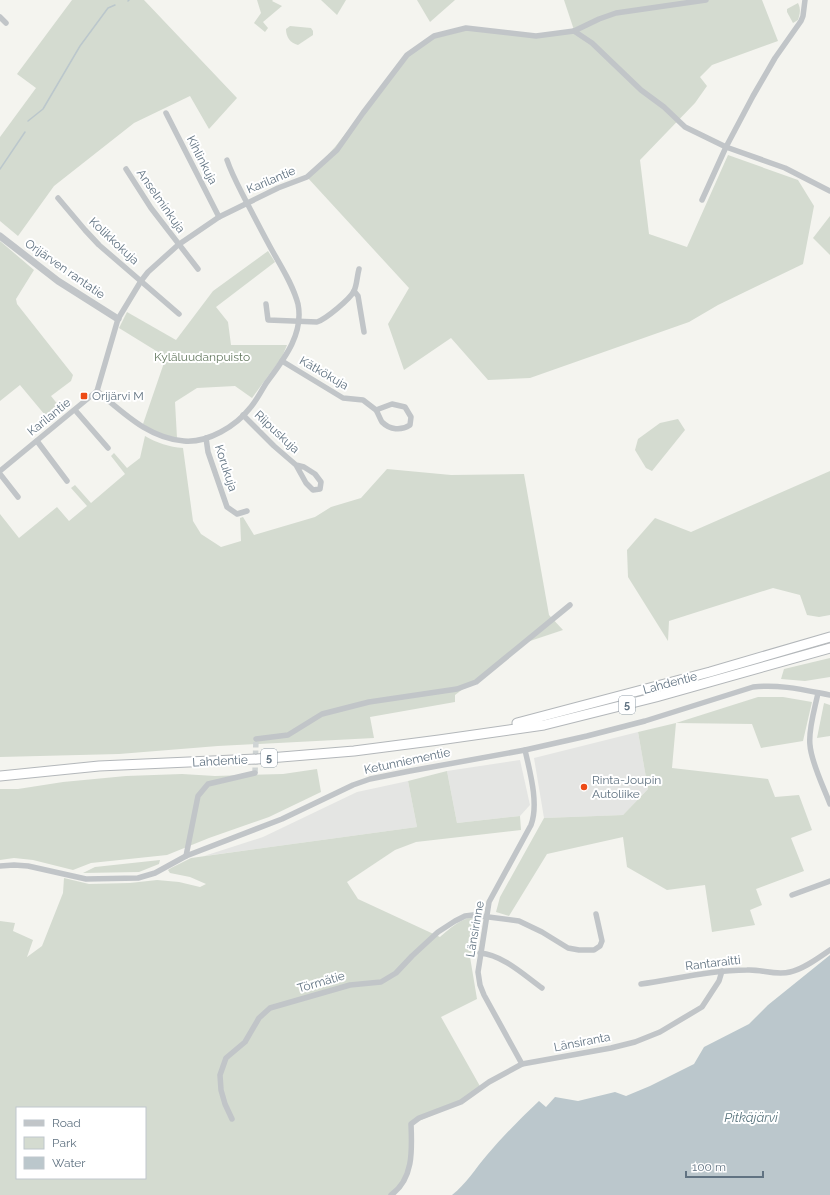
<svg xmlns="http://www.w3.org/2000/svg" width="830" height="1195" font-family="Raleway,sans-serif">
<style>
.built{fill:#e4e5e3}
.green{fill:#d4dbd0;fill-rule:evenodd}
.water{fill:#bbc7cc}
.lines{fill:none;stroke-linecap:round;stroke-linejoin:round}
.stream{stroke:#bbc7cc;stroke-width:1.5}
.minor-tunnel{stroke:#cfd4d4;stroke-width:5.5;stroke-dasharray:5.5 3;stroke-linecap:butt}
.trunk-casing{stroke:#b3b7ba;stroke-width:11}
.minor{stroke:#c1c5c8;stroke-width:5.5}
.tertiary{stroke:#c1c5c8;stroke-width:7}
.trunk{stroke:#fff;stroke-width:9}
.poi-dot{fill:#ed4a16;stroke:#fff;stroke-width:1.5}
.labels{text-anchor:middle;dominant-baseline:central;stroke-width:4;stroke-linejoin:round;paint-order:stroke}
.shield{fill:#fff;stroke:#909da8;stroke-width:1}
.shield-label{font-size:11px;font-weight:bold;fill:#617382}
.street-label{font-size:12px;fill:#617382;stroke:#fff}
.park-label{font-size:12px;fill:#657960;stroke:#fff}
.poi-label{font-size:12px;fill:#617382;stroke:#fff;text-anchor:start}
.water-label{font-size:13px;font-style:italic;fill:#5c7780;stroke:#fff}
</style>
<rect width="100%" height="100%" fill="#f4f4ef"/>
<g class="built">
<path d="M638 732 648 789 623 815 544 818 534 758Z"/>
<path d="M520 760 530 805 520 816 457 823 447 771Z"/>
<path d="M408 781 417 827 204 856 263 837 357 792Z"/>
</g>
<g class="green">
<path d="M72 0H144L237 98 209 129 190 96 134 123 54 186 18 236 0 221V137L36 88 17 74Z"/>
<path d="M257 0H273L272 1 282 6 263 22 268 28 265 32 254 23 261 13Z"/>
<path d="M321 0H346L337 15Z"/>
<path d="M417 0H455L430 22Z"/>
<path d="M564 0H762L778 41 712 65 700 77 707 86 695 103 640 160 649 234 687 247 728 155 798 180 814 206 803 264 718 305 689 322 530 378 488 380 451 338 404 370 388 324 409 288 307 177 335 147 407 55 434 36 466 28 536 36 574 30Z"/>
<path d="M798 3C801 9 800 14 798 20L793 23 787 12V9Z"/>
<path d="M290 26 311 28 313 31V35L298 45C290 43 286 37 286 29Z"/>
<path d="M830 216V255L813 238Z"/>
<path d="M0 241 34 270 16 299 17 304 73 375 71 381 51 396 63 411 50 421 20 385 0 401Z"/>
<path d="M268 251 275 262 216 307 228 322 231 345H287L282 357 252 398 235 386 197 388 175 402 177 438 157 433 143 424 166 357 119 328 127 312 176 340 213 291Z"/>
<path d="M678 419 685 430 652 471 646 468 635 450 638 439 660 423Z"/>
<path d="M145 436C157 443 169 447 183 448L193 521 201 534 221 547 241 541 240 518 243 517 254 535 315 517 331 507 361 498 387 469 451 475 524 474 549 615 563 630 524 643 455 695V702L370 717 374 738 218 746 119 754 0 757V514L19 538 57 507 69 521 87 506 71 488 75 485 91 503 125 474 111 456 114 453 127 468 140 458Z"/>
<path d="M830 471V615L819 617 807 615 800 595 773 588 669 621 668 641 628 577 627 550 655 518 691 532Z"/>
<path d="M830 658V677L805 681 781 679 784 669Z"/>
<path d="M758 697H783L812 702 803 741 761 748 752 724 676 723 672 768 768 779 775 797 799 795 812 830 791 838 804 871 756 889 762 905 750 910 755 925 712 932 705 885 667 890 627 867 623 837 547 854 509 916 496 912 500 897 544 818 623 815 648 789 638 732 676 723Z"/>
<path d="M824 703 830 705V736L817 738Z"/>
<path d="M317 769 321 792 269 817 209 838 167 855 91 863 73 870 33 860 14 858 0 860V789H18L63 782 126 776 182 774 215 776 283 774Z"/>
<path d="M447 771 457 823 520 816 521 830 416 842 395 850 347 882 358 899 440 937C447 931 461 918 471 918 474 918 478 920 480 921L470 957 477 999 441 1017 481 1088 460 1103 412 1124 409 1172 391 1195H0V921L15 923 13 931 33 940 27 957 42 946 63 893 64 878 89 884 130 883 157 880 179 882 200 887 206 884 190 877 170 873 168 870 171 868 191 858 417 827 408 781ZM17 1108H145V1178H17Z"/>
<path d="M160 860 159 864 139 872 83 873 95 867Z"/>
</g>
<path class="water" d="M830 955V1195H452C466 1184 475 1169 487 1155 503 1136 521 1118 539 1101L546 1107 555 1097 578 1101 615 1092 626 1096 650 1086 694 1064 704 1047 749 1024 768 1005Z"/>
<g class="lines">
<g class="stream">
<path d="M128 1 129 0"/>
<path d="M28 121 43 109 80 46 108 8 115 5"/>
<path d="M0 169 25 132"/>
</g>
<path class="minor-tunnel" d="M255 773 256 739"/>
<g class="trunk-casing">
<g id="trunk">
<path d="M517 723 710 672 830 637"/>
<path d="M0 776 99 766 257 759 354 751 439 740 544 725 656 697 830 648"/>
</g>
</g>
<g class="minor">
<path d="M0 17 6 23"/>
<path d="M574 31 592 43 641 90 664 107 685 127 726 147 785 168 830 191"/>
<path d="M166 113 219 217"/>
<path d="M126 169 151 208 198 269"/>
<path d="M58 198 85 230 99 245 179 314"/>
<path d="M702 200 726 147 753 96 775 58 801 21 803 16 805 0"/>
<path d="M354 291 358 296 364 332"/>
<path d="M266 304 268 320 317 322C326 319 350 299 354 291 357 285 357 276 359 269"/>
<path d="M282 361 343 398 363 400 376 410 392 404 405 407 411 417 410 425C401 431 390 430 382 422 380 419 378 413 376 410"/>
<path d="M97 391C124 413 148 438 184 441 208 443 236 426 250 408 257 400 261 391 267 382 284 359 304 334 298 304 293 285 282 268 273 252 264 236 256 220 247 203 240 189 232 175 227 160"/>
<path d="M75 410 108 448"/>
<path d="M243 415 274 446 296 465 304 467 315 474 321 482 320 489 313 490 306 483 296 465"/>
<path d="M206 438 208 452 227 507 237 514 247 511"/>
<path d="M37 441 67 481"/>
<path d="M0 471 97 391 118 319 141 281 148 272 178 245 219 217 278 188 307 177 337 150 363 113 407 55 434 36 466 28 536 36 574 31 599 19 616 13 706 0"/>
<path d="M0 474 18 497"/>
<path d="M818 693C815 708 808 730 810 745 811 762 824 788 830 804"/>
<path d="M256 739 288 735 322 714 369 702 457 689 476 682 570 605"/>
<path d="M186 856 198 796 208 784 255 773"/>
<path d="M0 866 14 865 28 866 86 879 138 878 155 873 186 856 282 819 353 785 370 779 410 771 525 750 587 736 645 721 753 687C780 684 804 690 830 695"/>
<path d="M792 895 830 881"/>
<path d="M480 953C503 955 524 975 542 988"/>
<path d="M641 984C676 979 712 970 747 970 761 969 776 976 790 972 804 969 818 958 830 950"/>
<path d="M522 1064 484 995 480 985 478 972 489 902 531 825C539 804 530 772 525 750"/>
<path d="M232 1119 225 1104 221 1090 220 1075 226 1058 245 1042 259 1018 270 1008 350 985 381 982 396 973 412 956 438 932 455 921 465 916 473 915 519 921 542 932 568 948 579 950H594L600 946 602 941 596 914"/>
<path d="M391 1195C414 1179 412 1149 411 1124L419 1118 461 1102 489 1082 522 1064 611 1048 635 1042 660 1032 702 1007 719 981 722 971"/>
</g>
<path class="tertiary" d="M0 236 58 281 118 319"/>
<use href="#trunk" class="trunk"/>
</g>
<g class="poi-dot">
<rect x="80" y="392" width="8" height="8" rx="2"/>
<circle cx="584" cy="787" r="4"/>
</g>
<g class="labels">
<g class="shield">
<rect x="619" y="696" width="16" height="18" rx="3"/>
<rect x="261" y="749" width="16" height="18" rx="3"/>
</g>
<g class="shield-label">
<text x="627" y="705">5</text>
<text x="269" y="758">5</text>
</g>
<g class="street-label">
<text transform="translate(202 160) rotate(63)">Kihlinkuja</text>
<text transform="translate(271 180) rotate(-23)">Karilantie</text>
<text transform="translate(161 201) rotate(55)">Anselminkuja</text>
<text transform="translate(114 241) rotate(43)">Kolikkokuja</text>
<text transform="translate(65 269) rotate(35)">Orijärven rantatie</text>
<text transform="translate(324 373) rotate(30)">Kätkökuja</text>
<text transform="translate(49 417) rotate(-39)">Karilantie</text>
<text transform="translate(277 432) rotate(43)">Riipuskuja</text>
<text transform="translate(226 468) rotate(72)">Korukuja</text>
<text transform="translate(670 683) rotate(-15)">Lahdentie</text>
<text transform="translate(220 761) rotate(-3)">Lahdentie</text>
<text transform="translate(407 761) rotate(-12)">Ketunniementie</text>
<text transform="translate(475 929) rotate(-80)">Länsirinne</text>
<text transform="translate(713 963) rotate(-7)">Rantaraitti</text>
<text transform="translate(321 982) rotate(-16)">Törmätie</text>
<text transform="translate(582 1042) rotate(-11)">Länsiranta</text>
</g>
<g class="park-label">
<text x="202" y="357">Kyläluudanpuisto</text>
</g>
<g class="poi-label">
<text x="92" y="396">Orijärvi M</text>
<text x="592" y="780">Rinta-Joupin<tspan x="592" dy="14">Autoliike</tspan></text>
</g>
<g class="water-label">
<text x="751" y="1117">Pitkäjärvi</text>
</g>
</g>
<rect x="16" y="1107" width="130" height="72" fill="#ffffff" stroke="#c0c7cd"/>
<rect x="24" y="1120" width="20" height="6" fill="#c1c5c8" stroke="#c0c7cd"/>
<text x="52" y="1127" font-size="12" fill="#617382">Road</text>
<rect x="24" y="1137" width="20" height="12" fill="#d4dbd0" stroke="#c0c7cd"/>
<text x="52" y="1147" font-size="12" fill="#617382">Park</text>
<rect x="24" y="1157" width="20" height="12" fill="#bbc7cc" stroke="#c0c7cd"/>
<text x="52" y="1167" font-size="12" fill="#617382">Water</text>
<path d="M686 1171v6h77v-6" fill="none" stroke="#617382" stroke-width="2"/>
<text x="692" y="1171" font-size="12" fill="#617382" stroke="#ffffff" stroke-width="3" paint-order="stroke">100 m</text>
</svg>
